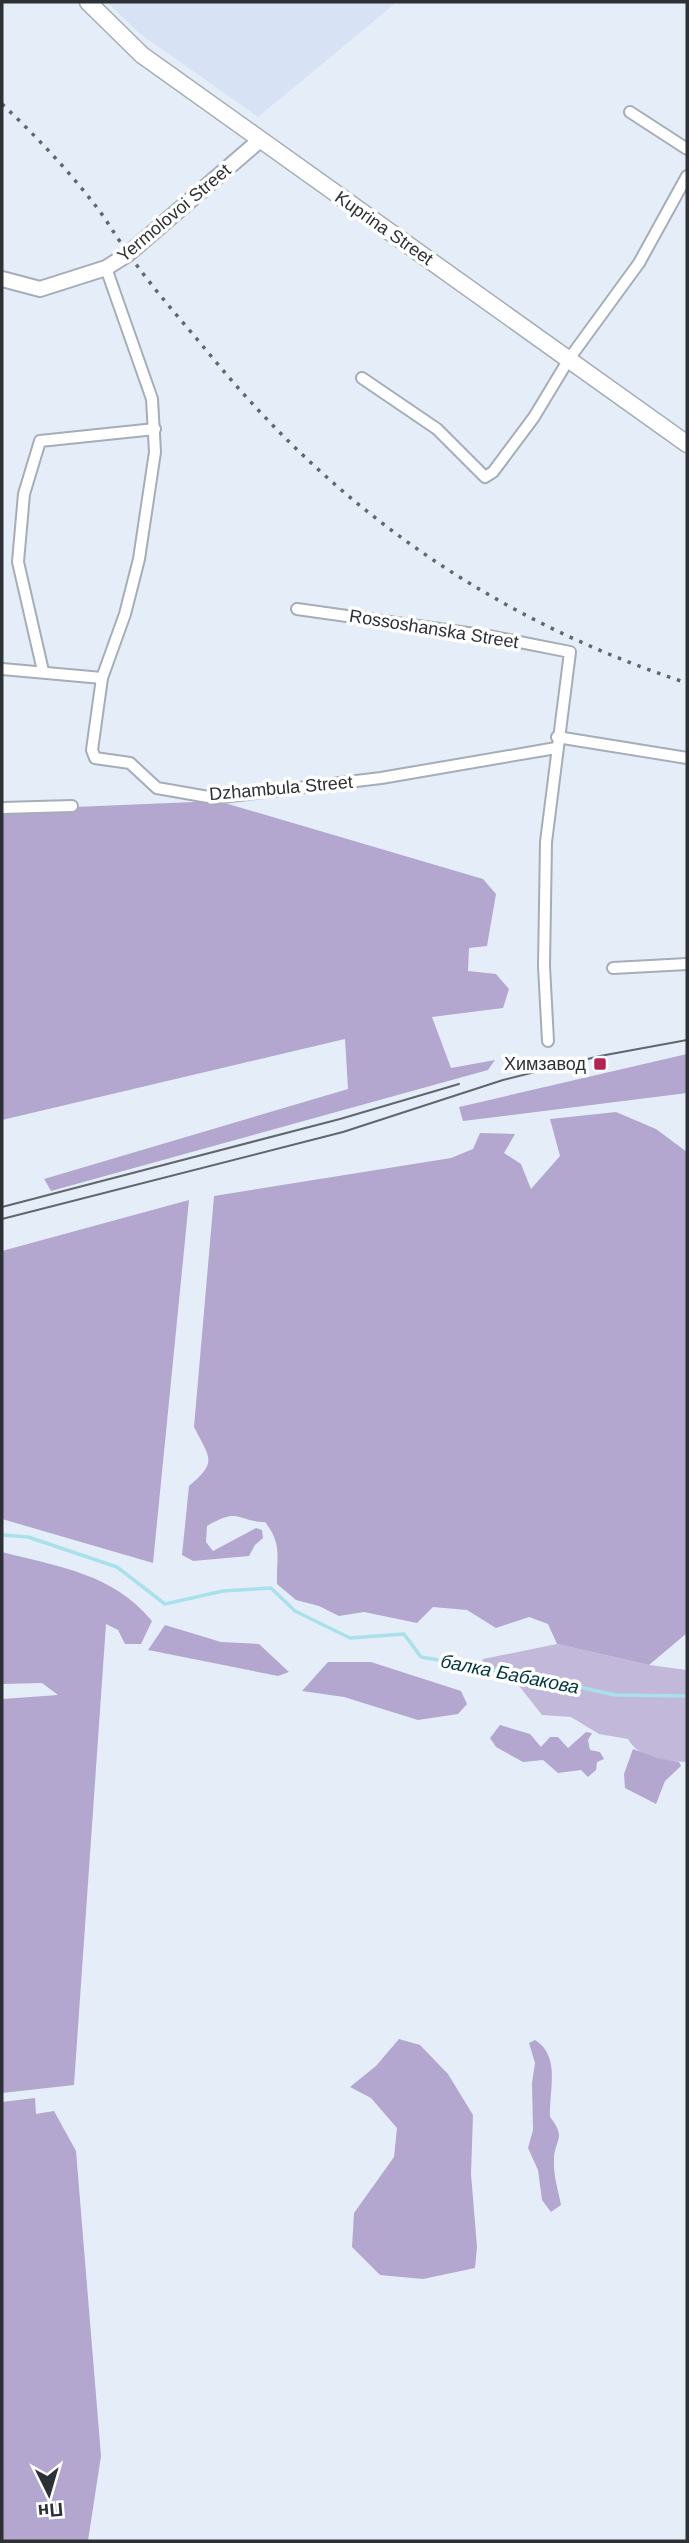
<svg xmlns="http://www.w3.org/2000/svg" width="689" height="2543" font-family="Helvetica,sans-serif">
<style>
.built{fill:#d7e3f4}
.green{fill:#c2b8d9}
.forest{fill:#b3a7d0}
.lines{fill:none;stroke-linecap:round;stroke-linejoin:round}
.stream{stroke:#a8e1e9;stroke-width:3.5}
.minor-casing{stroke:#a5adb6;stroke-width:14}
.tertiary-casing{stroke:#a5adb6;stroke-width:18}
.secondary-casing{stroke:#a5adb6;stroke-width:19}
.minor{stroke:#fff;stroke-width:10}
.tertiary{stroke:#fff;stroke-width:14}
.secondary{stroke:#fff;stroke-width:16}
.tram{stroke:#62666c;stroke-width:2}
.rail{stroke:#62666c;stroke-width:3.5;stroke-dasharray:3.5 7;stroke-linecap:butt}
.poi-dot{fill:#b22252;stroke:#fff;stroke-width:2.5}
.labels{text-anchor:middle;dominant-baseline:central;stroke-width:7;stroke-linejoin:round;paint-order:stroke}
.street-label{font-size:18px;fill:#2d3034;stroke:#fff}
.poi-label{font-size:18px;fill:#2d3034;stroke:#fff;text-anchor:end}
.water-label{font-size:19px;font-style:italic;fill:#00373e;stroke:#fff}
</style>
<rect width="100%" height="100%" fill="#e5eef8"/>
<path class="built" d="M107 2H397L258 117 139 33Z"/>
<path class="green" d="M557 1644 649 1665 687 1670V1762C666 1761 639 1759 628 1739L599 1734 571 1717 542 1715 516 1682 506 1675 478 1668 483 1659Z"/>
<g class="forest">
<path d="M218 801 483 879 496 894 487 946 469 948 468 971 496 974 509 989 503 1008 432 1017 451 1068 495 1060 488 1070 51 1191 44 1179 348 1089 345 1039 2 1120V810Z"/>
<path d="M687 1054V1093L463 1121 459 1107Z"/>
<path d="M616 1112 656 1129 687 1152V1633L649 1665 557 1644 548 1624 529 1617 496 1628 467 1610 433 1607 417 1623 364 1612 339 1616 319 1606 296 1600 277 1584C276 1557 283 1545 265 1522 235 1521 240 1507 207 1526L206 1542 213 1551 256 1528 262 1530 263 1538 255 1545 249 1556 193 1561 182 1555 189 1486C218 1461 210 1459 194 1427L214 1196 451 1158 473 1149 480 1133 515 1134 504 1153 521 1164 531 1189 560 1156 550 1119Z"/>
<path d="M189 1200 153 1563 2 1519V1251Z"/>
<path d="M2 1552C59 1567 112 1573 152 1621L141 1644H125L118 1630 106 1624 74 2085 2 2093V1699L58 1695 42 1683 2 1684Z"/>
<path d="M165 1625 221 1642 259 1644 289 1672 278 1676 148 1650Z"/>
<path d="M328 1662H371L461 1691 467 1704 458 1714 418 1720 344 1697 302 1691Z"/>
<path d="M500 1725 530 1734 541 1747 550 1737H558L568 1748 586 1732 592 1733 588 1740 590 1750 600 1752 604 1759 597 1762 596 1770 588 1777 581 1770 558 1773 543 1760 523 1762 496 1747 490 1738Z"/>
<path d="M633 1749 657 1758 679 1762 681 1766 665 1781 656 1804 625 1788 624 1774Z"/>
<path d="M399 2039 420 2045 448 2074 473 2115 471 2174 477 2247 475 2268 423 2279 380 2275 352 2247 354 2213 394 2157 397 2128 371 2098 350 2087 376 2066Z"/>
<path d="M535 2040C561 2056 549 2090 550 2117 567 2139 555 2138 554 2159 553 2174 558 2190 561 2205L551 2212 542 2200 538 2170 528 2148 533 2130 532 2083 535 2063 529 2043Z"/>
<path d="M35 2098 36 2114 54 2111 76 2151 101 2456 88 2541H2V2102Z"/>
</g>
<g class="lines">
<path class="stream" d="M2 1535 28 1537 117 1567 165 1604 223 1591 271 1588 295 1611 350 1638 404 1634 421 1657 521 1674 615 1695 687 1696"/>
<g class="minor-casing">
<g id="minor">
<path d="M630 112 687 149"/>
<path d="M106 268 152 399 155 452 139 559 125 614 102 678 92 750 95 758 130 763 157 788 214 798 381 778 556 748"/>
<path d="M362 378 437 429 485 477 493 472 534 417 569 359 639 263 687 176"/>
<path d="M297 609 489 636 570 652 546 842 544 966 548 1041"/>
<path d="M2 669 102 678"/>
<path d="M43 671 18 562 24 494 40 441 155 429"/>
<path d="M557 737 687 758"/>
<path d="M2 808 72 806"/>
<path d="M613 968 687 964"/>
</g>
</g>
<g class="tertiary-casing">
<path id="tertiary" d="M2 279 40 289 106 268 128 254 260 140"/>
</g>
<g class="secondary-casing">
<path id="secondary" d="M88 2 142 55 687 444"/>
</g>
<use href="#minor" class="minor"/>
<use href="#tertiary" class="tertiary"/>
<use href="#secondary" class="secondary"/>
<g class="tram">
<path d="M2 1207 340 1119 459 1084"/>
<path d="M2 1219 343 1132 503 1080 600 1056 687 1040"/>
</g>
<path class="rail" d="M2 104C35 135 67 169 95 205 107 220 116 237 128 253 153 289 183 322 211 356 339 512 495 620 687 683"/>
</g>
<rect class="poi-dot" x="593" y="1057" width="14" height="14" rx="3.5"/>
<g class="labels">
<g class="street-label">
<text transform="translate(174 213) rotate(-40)">Yermolovoi Street</text>
<text transform="translate(384 228) rotate(35)">Kuprina Street</text>
<text transform="translate(434 629) rotate(9)">Rossoshanska Street</text>
<text transform="translate(281 788) rotate(-5)">Dzhambula Street</text>
</g>
<g class="poi-label">
<text x="586" y="1064">Химзавод</text>
</g>
<g class="water-label">
<text transform="translate(510 1674) rotate(11)">балка Бабакова</text>
</g>
</g>
<rect width="689" height="2543" fill="none" stroke="#2d3034" stroke-width="7"/>
<g transform="translate(49 2494) rotate(175)" stroke="#ffffff" stroke-width="5" paint-order="stroke">
<path d="M0-5L12 26L0 18L-12 26Z" fill="#2d3034"/>
<text y="-10" font-size="19" font-weight="bold" text-anchor="middle" fill="#2d3034">Пн</text>
</g>
</svg>
